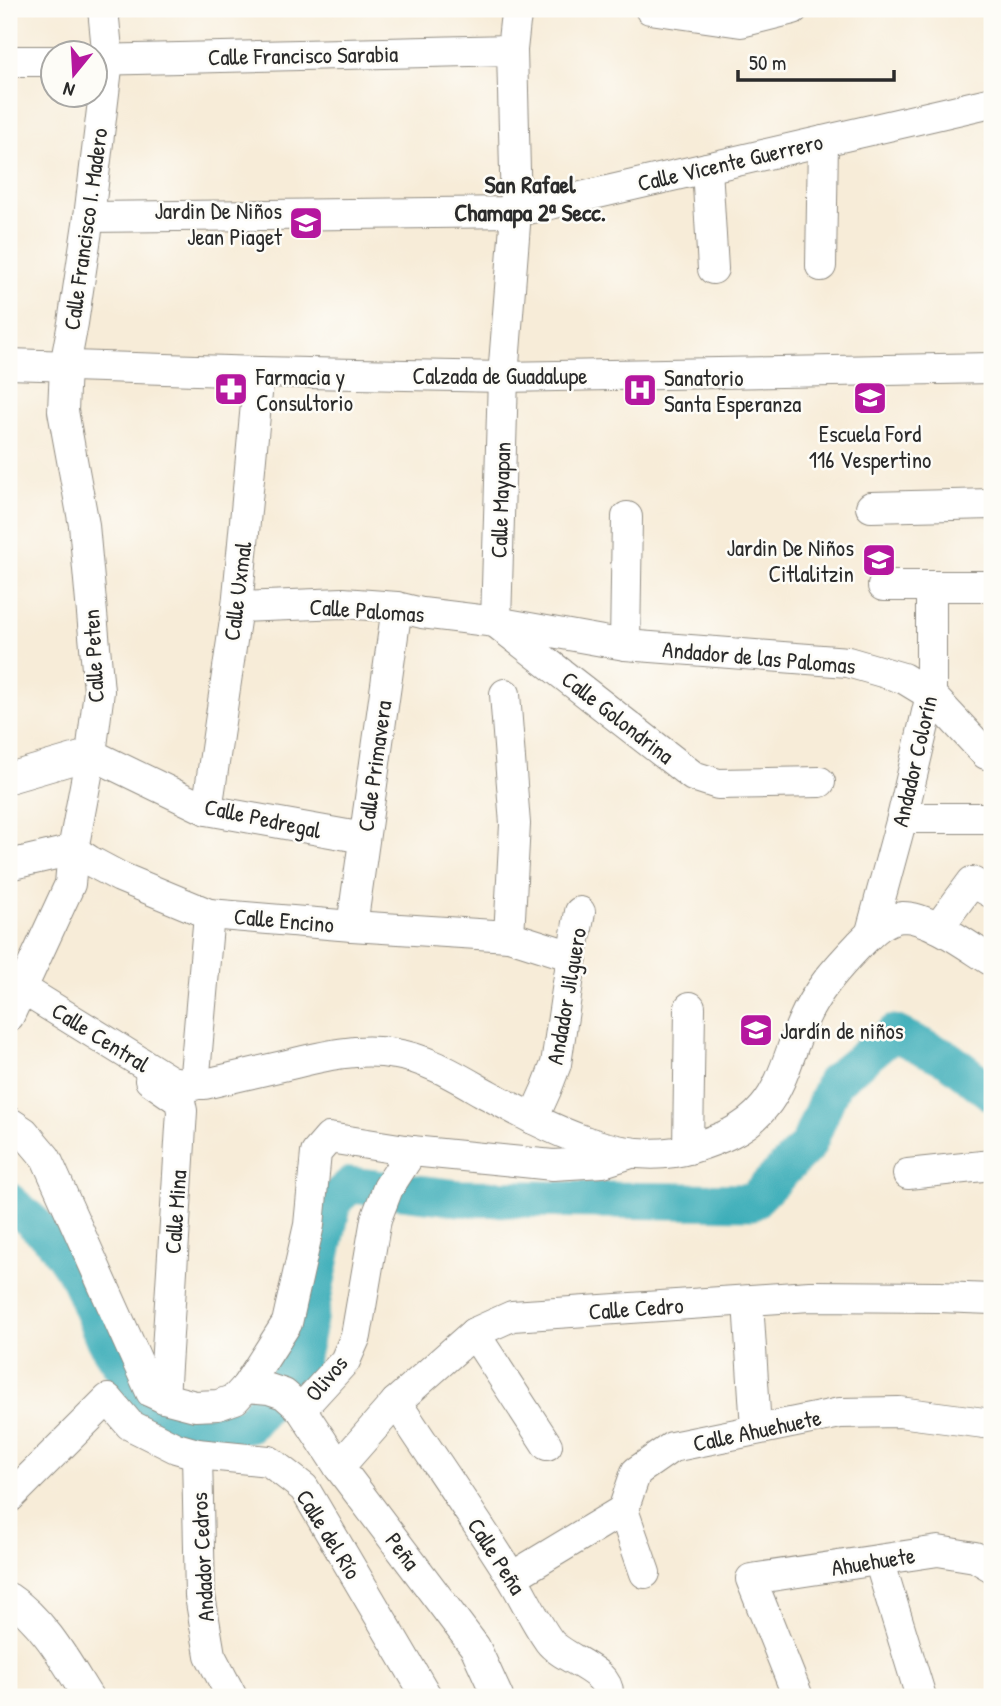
<svg xmlns="http://www.w3.org/2000/svg" width="1001" height="1706" font-family="'Patrick Hand',sans-serif">
<style>
.lines{fill:none;stroke-linecap:round;stroke-linejoin:round}
.river{stroke:#3eaeb9;stroke-width:37}
.minor-casing{stroke:#918c82;stroke-width:32}
.minor{stroke:#fff;stroke-width:30}
.labels{text-anchor:middle;dominant-baseline:central;stroke-width:5;stroke-linejoin:round;paint-order:stroke}
.street-label{font-size:23px;fill:#2b2b2b;stroke:#fdfcf7}
.poi-label{font-size:23px;fill:#2b2b2b;stroke:#fdfcf7;text-anchor:start}
.neighbourhood-label{font-size:24px;font-weight:bold;fill:#2b2b2b;stroke:#fdfcf7}
</style>
<rect width="100%" height="100%" fill="#fdfcf7"/>
<filter id="ink" filterUnits="userSpaceOnUse"><feTurbulence type="fractalNoise" baseFrequency=".0143" numOctaves="2"/><feDisplacementMap in="SourceGraphic" scale="14" xChannelSelector="R" yChannelSelector="G"/><feConvolveMatrix kernelMatrix="1 2 1 2 8 2 1 2 1" color-interpolation-filters="sRGB"/></filter>
<filter id="wash" filterUnits="userSpaceOnUse"><feTurbulence type="fractalNoise" baseFrequency=".00686" numOctaves="4" result="noise"/><feDisplacementMap in="SourceGraphic" scale="28" xChannelSelector="R" yChannelSelector="G"/><feGaussianBlur stdDeviation="1.57" result="paint"/><feColorMatrix in="noise" values="0 0 0 0 0 0 0 0 0 0 0 0 0 0 0 0 0 1.4 0 .05"/><feComposite in="paint" operator="in"/></filter>
<g filter="url(#wash)">
<rect width="100%" height="100%" fill="#f7ecd8"/>
<g class="lines">
<g class="river">
<path d="M9 1201 53 1240 77 1275 104 1340 134 1386 150 1415 203 1434 249 1424 265 1405"/>
<path d="M287 1377 300 1361 334 1200 351 1185 459 1198 752 1202 808 1145 834 1082 894 1033 948 1059 992 1093"/>
</g>
</g>
</g>
<g filter="url(#ink)">
<g class="lines">
<g class="minor-casing">
<g id="minor">
<path d="M650 9 741 22 793 9"/>
<path d="M94 60 512 50"/>
<path d="M9 61H52"/>
<path d="M707 168 713 269"/>
<path d="M89 217 516 212 992 102"/>
<path d="M821 266 823 141"/>
<path d="M9 364 259 372 503 377 992 368"/>
<path d="M871 507 992 504"/>
<path d="M883 586H992"/>
<path d="M237 607 343 603 397 607 422 613 496 622 625 645 848 662 903 678 931 695 986 754H992"/>
<path d="M496 622 503 377 516 212 512 50 515 22 518 9"/>
<path d="M499 625 693 776 718 784 820 782"/>
<path d="M625 645 627 517"/>
<path d="M505 694 515 824 509 936"/>
<path d="M9 778 91 754 207 810 364 838"/>
<path d="M207 810 237 607 259 372"/>
<path d="M902 818H992"/>
<path d="M9 865 73 850 90 861 120 877 209 914 352 926 509 936 572 956"/>
<path d="M352 926 397 607"/>
<path d="M938 928 972 882 992 893"/>
<path d="M871 932 902 818 931 695V587"/>
<path d="M9 989 21 988 171 1081 185 1084H205C232 1078 260 1071 287 1065 323 1056 359 1047 396 1054 428 1059 455 1076 483 1092 543 1125 621 1170 692 1148 720 1139 745 1130 764 1107 783 1085 791 1047 803 1021 816 991 837 968 859 945 871 933 885 918 903 917 930 917 969 947 992 961"/>
<path d="M9 1016 70 884 73 850 91 754 99 691 84 525 63 411 65 366 73 323 89 217 108 60 103 9"/>
<path d="M150 1080 176 1098 180 1101 182 1111 164 1398"/>
<path d="M194 1085 209 914"/>
<path d="M533 1119 546 1090 556 1064 572 956 580 912"/>
<path d="M9 1122 24 1132 46 1158 151 1392 164 1398 195 1406 218 1405 235 1399 246 1387 287 1323 309 1225 316 1153 329 1138 412 1151 553 1165 603 1162 628 1154"/>
<path d="M688 1149 690 1007"/>
<path d="M908 1174 992 1165"/>
<path d="M748 1301 756 1429"/>
<path d="M474 1333 547 1445"/>
<path d="M246 1387 269 1389 284 1394 301 1409 339 1467 475 1647 498 1697"/>
<path d="M396 1402C434 1460 474 1517 511 1576 524 1597 535 1622 549 1641 563 1660 612 1670 608 1697"/>
<path d="M301 1409 345 1361 356 1336 376 1219 388 1188 412 1151"/>
<path d="M197 1454 200 1596 210 1655 232 1697"/>
<path d="M339 1467 396 1402 474 1333 512 1316 810 1296 939 1297 992 1299"/>
<path d="M9 1498 108 1399 130 1425 176 1448 197 1454 269 1461 304 1488 427 1697"/>
<path d="M879 1560 921 1697"/>
<path d="M645 1573 623 1510 636 1472 672 1447 840 1413 899 1412 992 1424"/>
<path d="M512 1577 623 1510"/>
<path d="M9 1598C44 1621 66 1662 88 1697"/>
<path d="M798 1697 751 1579 938 1551 975 1557 992 1567"/>
</g>
</g>
<use href="#minor" class="minor"/>
</g>
</g>
<defs>
<g id="school-square" transform="scale(1.75)"><rect x="-9" y="-9" width="18" height="18" rx="4" fill="#b5179e" stroke="#fdfcf7"/><path d="M0-5L7-2L0 1L-7-2ZM-4 1L0 2.5L4 1V4Q0 6-4 4Z" fill="#fff"/></g>
<g id="pharmacy-square" transform="scale(1.75)"><rect x="-9" y="-9" width="18" height="18" rx="4" fill="#b5179e" stroke="#fdfcf7"/><path d="M-2-6h4v4h4v4h-4v4h-4v-4h-4v-4h4Z" fill="#fff"/></g>
<g id="hospital-square" transform="scale(1.75)"><rect x="-9" y="-9" width="18" height="18" rx="4" fill="#b5179e" stroke="#fdfcf7"/><path d="M-5-5h3v3.5h4V-5h3V5h-3V1.5h-4V5h-3Z" fill="#fff"/></g>
</defs>
<g fill-rule="evenodd">
<use href="#school-square" x="306" y="223"/>
<use href="#pharmacy-square" x="231" y="389"/>
<use href="#hospital-square" x="640" y="390"/>
<use href="#school-square" x="870" y="398"/>
<use href="#school-square" x="879" y="560"/>
<use href="#school-square" x="756" y="1030"/>
</g>
<g class="labels">
<g class="street-label">
<text transform="translate(303 55) rotate(-1)">Calle Francisco Sarabia</text>
<text transform="translate(730 162) rotate(-13)">Calle Vicente Guerrero</text>
<text transform="translate(85 229) rotate(-82)">Calle Francisco I. Madero</text>
<text x="500" y="375">Calzada de Guadalupe</text>
<text transform="translate(500 500) rotate(-88)">Calle Mayapan</text>
<text transform="translate(237 591) rotate(-83)">Calle Uxmal</text>
<text transform="translate(367 610) rotate(4)">Calle Palomas</text>
<text transform="translate(93 656) rotate(-93)">Calle Peten</text>
<text transform="translate(759 657) rotate(5)">Andador de las Palomas</text>
<text transform="translate(618 717) rotate(38)">Calle Golondrina</text>
<text transform="translate(914 761) rotate(-77)">Andador Colorín</text>
<text transform="translate(374 766) rotate(-82)">Calle Primavera</text>
<text transform="translate(263 818) rotate(12)">Calle Pedregal</text>
<text transform="translate(284 920) rotate(5)">Calle Encino</text>
<text transform="translate(566 996) rotate(-80)">Andador Jilguero</text>
<text transform="translate(101 1037) rotate(32)">Calle Central</text>
<text transform="translate(175 1212) rotate(-86)">Calle Mina</text>
<text transform="translate(636 1308) rotate(-4)">Calle Cedro</text>
<text transform="translate(326 1378) rotate(-50)">Olivos</text>
<text transform="translate(757 1430) rotate(-12)">Calle Ahuehuete</text>
<text transform="translate(329 1534) rotate(58)">Calle del Río</text>
<text transform="translate(403 1551) rotate(53)">Peña</text>
<text transform="translate(497 1556) rotate(57)">Calle Peña</text>
<text transform="translate(202 1557) rotate(-93)">Andador Cedros</text>
<text transform="translate(873 1561) rotate(-9)">Ahuehuete</text>
</g>
<g class="poi-label">
<text x="282" y="210" text-anchor="end">Jardin De Niños<tspan x="282" dy="26">Jean Piaget</tspan></text>
<text x="256" y="376">Farmacia y<tspan x="256" dy="26">Consultorio</tspan></text>
<text x="664" y="377">Sanatorio<tspan x="664" dy="26">Santa Esperanza</tspan></text>
<text x="870" y="433" text-anchor="middle">Escuela Ford<tspan x="870" dy="26">116 Vespertino</tspan></text>
<text x="854" y="547" text-anchor="end">Jardin De Niños<tspan x="854" dy="26">Citlalitzin</tspan></text>
<text x="780" y="1030">Jardín de niños</text>
</g>
<g class="neighbourhood-label">
<text x="530" y="184">San Rafael<tspan x="530" dy="28">Chamapa 2ª Secc.</tspan></text>
</g>
</g>
<rect width="1001" height="1706" fill="none" stroke="#fdfcf7" stroke-width="35"/>
<g transform="translate(74 74) rotate(198)"><circle r="33" fill="#fdfcf7" stroke="#a9a8a5" stroke-width="2"/>
<path d="M0-5L12 26L0 18L-12 26Z" fill="#b5179e"/>
<text y="-10" font-size="19" font-weight="bold" text-anchor="middle" fill="#2b2b2b">N</text>
</g>
<path d="M738 70v10h156v-10" fill="none" stroke="#2b2b2b" stroke-width="3.5"/>
<text x="749" y="70" font-size="21" fill="#2b2b2b" stroke="#fdfcf7" stroke-width="5" paint-order="stroke">50 m</text>
</svg>
